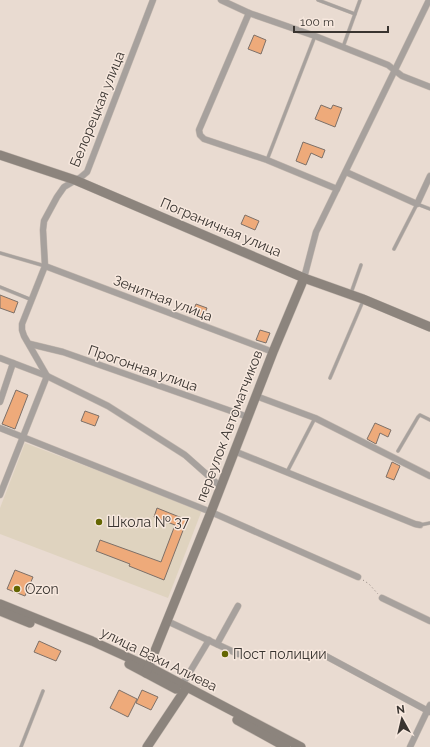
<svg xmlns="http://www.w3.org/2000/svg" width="430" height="747" font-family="Raleway,sans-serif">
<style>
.education{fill:#dfd3bf}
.building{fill:#eeaa7a;stroke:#7d7068}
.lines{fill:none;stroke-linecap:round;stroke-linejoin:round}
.lane-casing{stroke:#c6bab1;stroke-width:4}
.street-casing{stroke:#c6bab1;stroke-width:7}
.secondary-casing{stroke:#c6bab1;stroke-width:10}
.path{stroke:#8c827c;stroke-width:1;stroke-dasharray:1 3;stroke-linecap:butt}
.lane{stroke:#a7a19d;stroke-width:3}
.street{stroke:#a7a19d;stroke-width:6}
.secondary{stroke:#8c847d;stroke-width:9}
.poi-dot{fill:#646602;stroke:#f7e8de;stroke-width:1.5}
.labels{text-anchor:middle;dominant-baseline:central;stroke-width:3;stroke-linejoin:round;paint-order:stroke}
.street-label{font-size:14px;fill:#393430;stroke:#f7e8de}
.poi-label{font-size:14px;fill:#393430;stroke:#f7e8de;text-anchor:start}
</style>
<rect width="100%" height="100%" fill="#e9dbd1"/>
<path class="education" d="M25 443 202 510 168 598 0 534V508Z"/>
<g class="building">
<path d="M254 35 266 40 261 54 248 49Z"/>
<path d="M321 105 331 109 333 105 342 108 335 127 315 119Z"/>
<path d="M303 142 325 150 322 158 311 153 306 165 296 161Z"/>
<path d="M245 215 259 221 255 230 241 224Z"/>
<path d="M0 295 18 302 14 313 0 308Z"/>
<path d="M196 304 207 308 203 318 192 314Z"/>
<path d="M260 330 270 333 266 343 256 340Z"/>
<path d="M16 390 28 395 15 429 2 424Z"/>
<path d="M85 411 99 416 95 426 81 421Z"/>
<path d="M375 423 391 430 388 437 380 433 376 444 367 439Z"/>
<path d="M392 462 400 466 394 480 386 477Z"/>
<path d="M157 508 187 520 164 580 129 566 130 564 96 551 100 540 161 562 175 525 154 517Z"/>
<path d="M15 570 33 577 25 596 7 589Z"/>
<path d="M39 641 61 651 56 661 34 652Z"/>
<path d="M119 690 137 699 128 717 110 708Z"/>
<path d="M142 690 158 697 151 710 136 703Z"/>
</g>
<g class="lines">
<g class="lane-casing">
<g id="lane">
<path d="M318 0 355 14"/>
<path d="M343 47 360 0"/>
<path d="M267 160 315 36"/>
<path d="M394 249 417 204 430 209"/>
<path d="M0 253 45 266"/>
<path d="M0 287 32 300"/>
<path d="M351 293 361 265"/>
<path d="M330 378 363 301"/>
<path d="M398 451 418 417 420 415 430 420"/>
<path d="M287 472 315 418"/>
<path d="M420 525 430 523"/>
<path d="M21 747 43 691"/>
</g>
</g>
<g class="street-casing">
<g id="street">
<path d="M221 0 249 13 315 36 388 65 402 76 430 87"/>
<path d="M249 13 199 130 200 135 204 139 267 160 337 189"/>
<path d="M346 172 417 204 430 176"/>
<path d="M45 266 273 352"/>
<path d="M304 278 316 232 429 0"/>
<path d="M30 344 63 352 248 417"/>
<path d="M0 358 47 376 108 406 185 455 221 487"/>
<path d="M47 376 24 336 22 330V324L45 266 43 230 44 221 57 197 64 187 81 177 87 172 153 0"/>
<path d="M256 396 315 418 430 476"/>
<path d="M0 402 13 363"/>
<path d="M0 428 211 512 358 577"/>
<path d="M234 451 415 524 420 525"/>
<path d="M0 495 47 376"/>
<path d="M382 598 430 621"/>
<path d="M167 621 238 654"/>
<path d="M217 644 238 606"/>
<path d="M322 654 430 712"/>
<path d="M182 685 209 640"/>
<path d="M410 747 430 705"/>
</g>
</g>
<g class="secondary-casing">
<g id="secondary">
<path d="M0 155 75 180 304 278 363 299 430 327"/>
<path d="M0 604 92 641 149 667 301 747"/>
<path d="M0 611 30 623"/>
<path d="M129 664 176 689"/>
<path d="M146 673 211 512 273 352 304 278"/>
<path d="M237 720 286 747"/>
<path d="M147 747 187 687"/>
</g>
</g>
<path class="path" d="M363 580 369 584 378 594"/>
<use href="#lane" class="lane"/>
<use href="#street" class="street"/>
<use href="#secondary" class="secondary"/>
</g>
<g class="poi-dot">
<circle cx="99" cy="522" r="4"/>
<circle cx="17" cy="589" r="4"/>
<circle cx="225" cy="654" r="4"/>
</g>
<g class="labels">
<g class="street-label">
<text transform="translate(97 109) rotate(-68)">Белорецкая улица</text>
<text transform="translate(221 227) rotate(23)">Пограничная улица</text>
<text transform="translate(163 298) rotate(21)">Зенитная улица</text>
<text transform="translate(143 368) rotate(19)">Прогонная улица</text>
<text transform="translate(229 426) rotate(-69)">переулок Автоматчиков</text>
<text transform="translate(159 659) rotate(26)">улица Вахи Алиева</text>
</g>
<g class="poi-label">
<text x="107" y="522">Школа № 37</text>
<text x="25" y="589">Ozon</text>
<text x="233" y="654">Пост полиции</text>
</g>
</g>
<g transform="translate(402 719) rotate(352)" stroke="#f7e8de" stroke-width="3" paint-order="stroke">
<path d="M0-3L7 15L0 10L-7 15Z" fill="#393430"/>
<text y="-6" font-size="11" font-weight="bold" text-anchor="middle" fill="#393430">N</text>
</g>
<path d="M294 26v6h94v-6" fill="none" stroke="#393430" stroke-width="2"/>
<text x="300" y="26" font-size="12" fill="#393430" stroke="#f7e8de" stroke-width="3" paint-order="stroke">100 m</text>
</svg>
